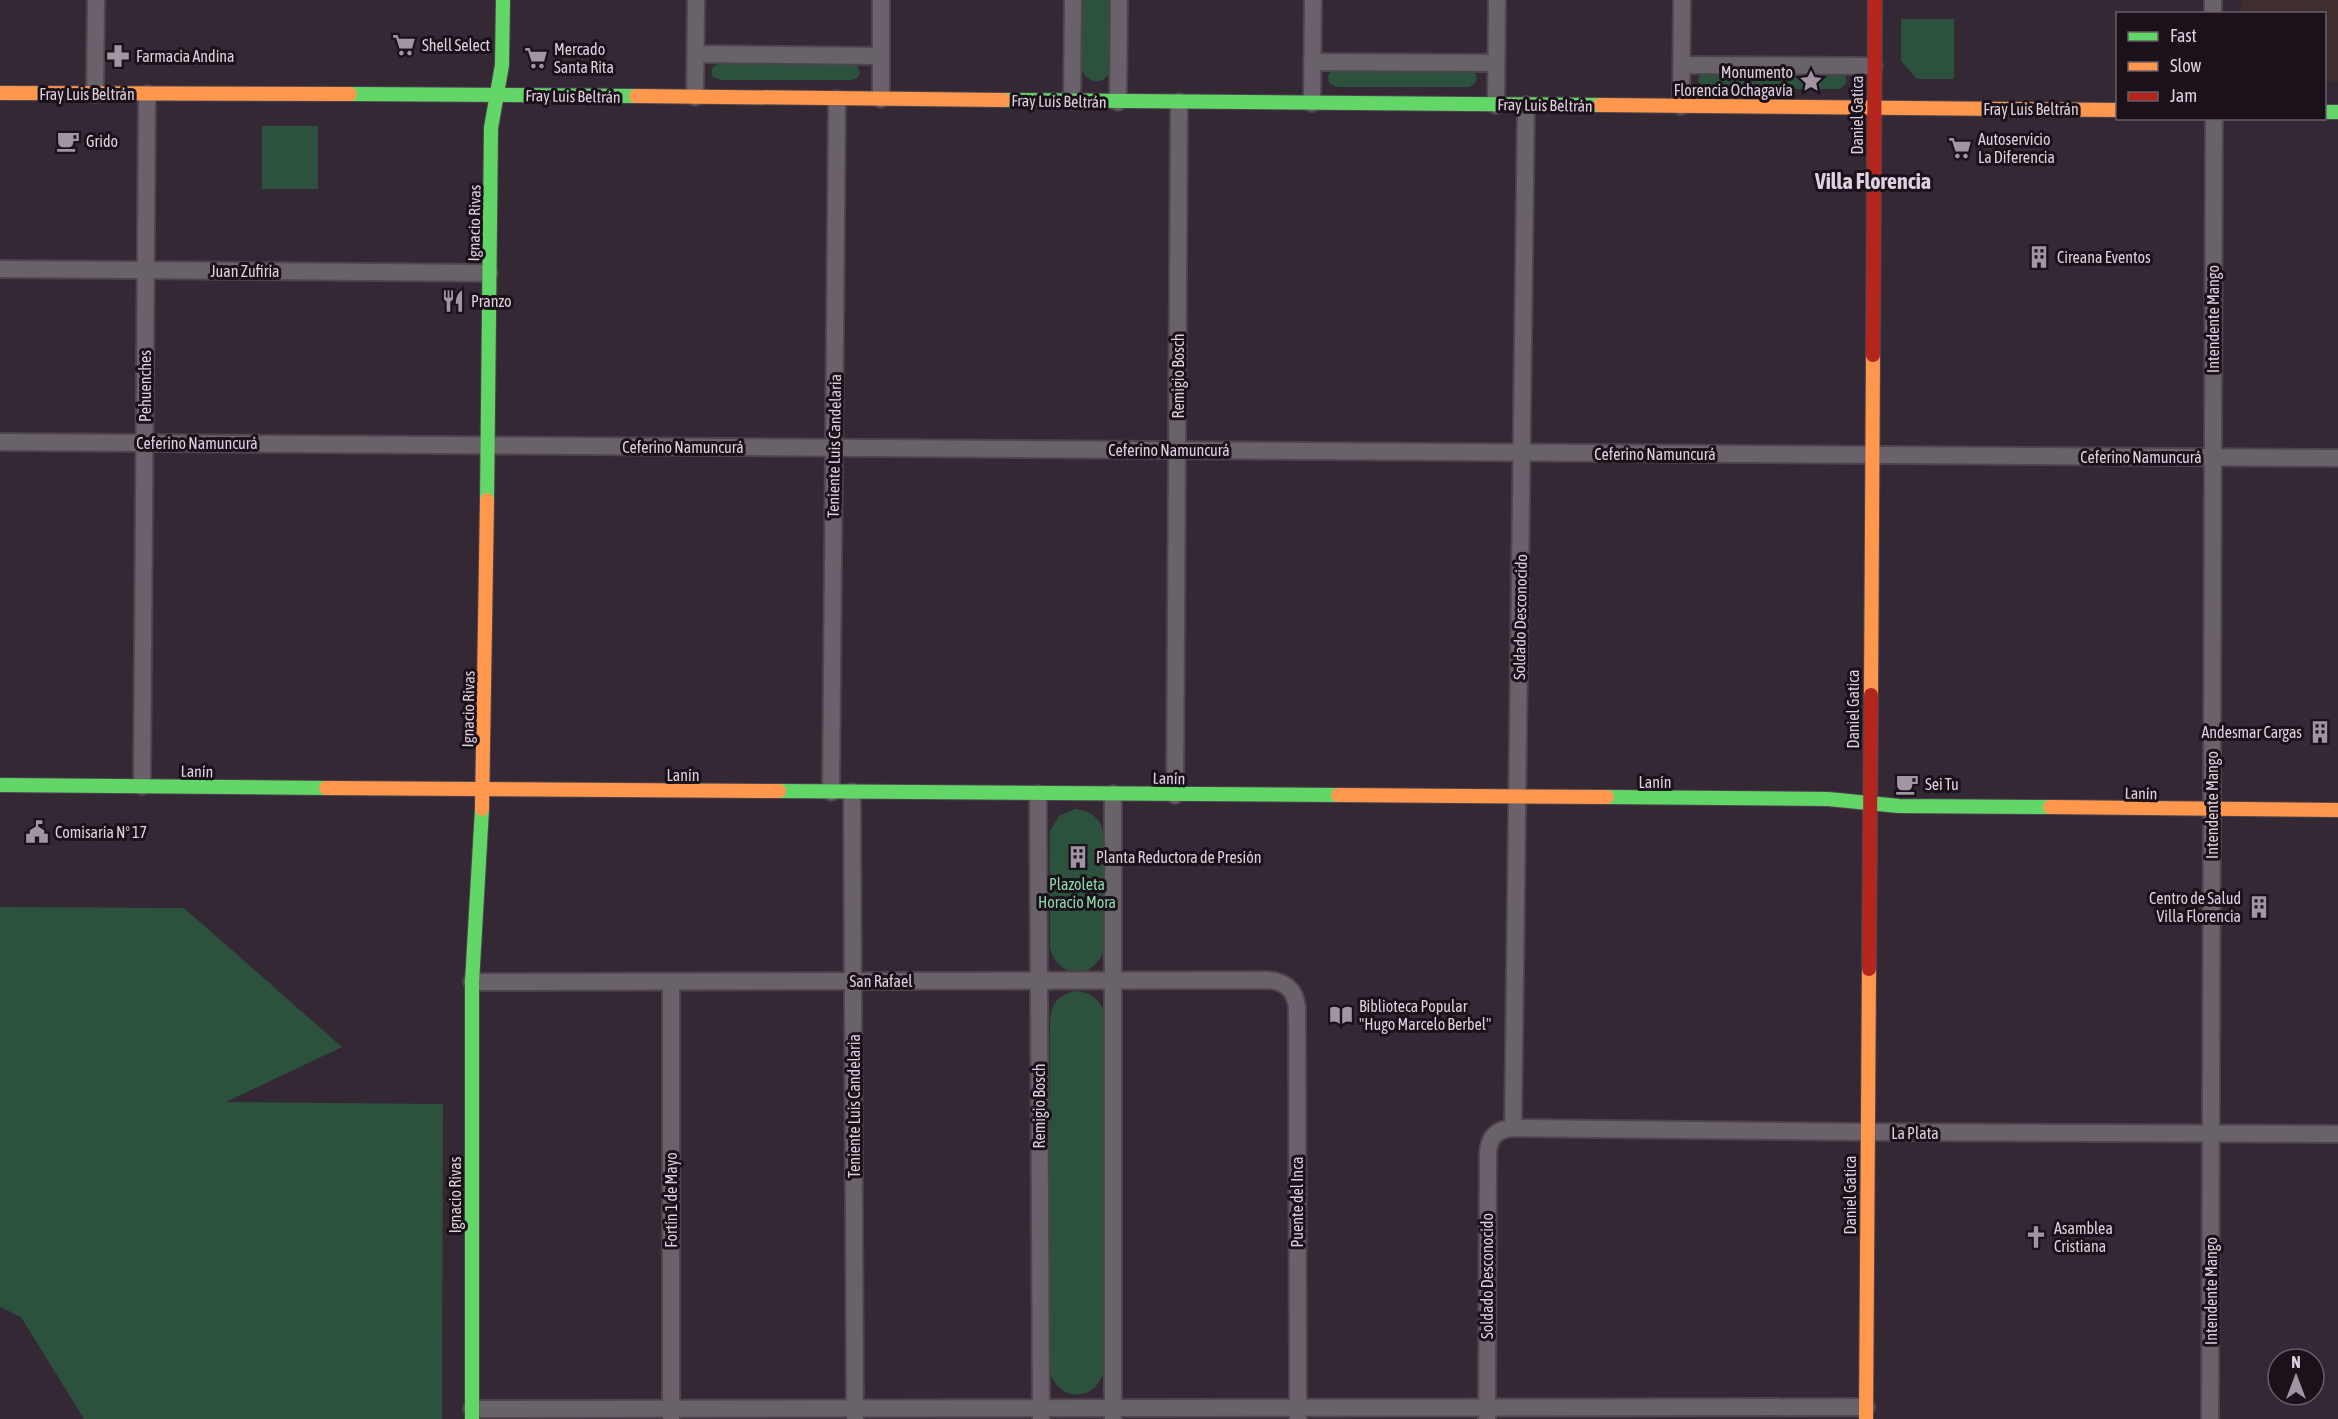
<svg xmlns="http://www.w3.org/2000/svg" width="2338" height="1419" font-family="'Asap Condensed',sans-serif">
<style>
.education{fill:#402d2d}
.green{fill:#2c513d}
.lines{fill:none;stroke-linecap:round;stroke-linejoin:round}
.street-casing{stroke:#4e444e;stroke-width:20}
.fast-casing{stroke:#4e444e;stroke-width:16}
.slow-casing{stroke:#4e444e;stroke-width:16}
.jam-casing{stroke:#4e444e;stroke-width:16}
.street{stroke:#6a626a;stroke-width:16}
.fast{stroke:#63d668;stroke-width:14}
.slow{stroke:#ff974d;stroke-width:14}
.jam{stroke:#b3261e;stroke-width:14}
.labels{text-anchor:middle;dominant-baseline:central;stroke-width:6;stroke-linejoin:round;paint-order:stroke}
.poi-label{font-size:16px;fill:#ded0dd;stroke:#1a111a;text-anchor:start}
.street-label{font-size:16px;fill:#ded0dd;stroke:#1a111a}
.park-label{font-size:16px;fill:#8ad9a9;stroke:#1a111a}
.district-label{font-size:22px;font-weight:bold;fill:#ded0dd;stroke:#1a111a}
</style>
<rect width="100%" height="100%" fill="#332834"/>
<path class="education" d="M2241 0H2338V81H2325L2324 14 2241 13Z"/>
<g class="green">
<path d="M1082 0H1111V69C1105 86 1087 85 1082 69Z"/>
<path d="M1901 19H1954V79H1917L1901 61Z"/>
<path d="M720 63H852L857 65 860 73 857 78 852 80H721L713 77 711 72 713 67Z"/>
<path d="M1334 70 1472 71 1476 74C1478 81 1475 84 1469 87H1337L1330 84C1327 78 1327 73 1334 70Z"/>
<path d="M1705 72 1845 74 1847 82 1840 89H1708L1703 88 1698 81 1700 75Z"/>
<rect x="262" y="126" width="56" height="63"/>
<path d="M1075 809C1093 811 1103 820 1104 839L1105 947C1096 980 1059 981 1050 948V831L1059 816Z"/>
<path d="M0 907 184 908 342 1047 226 1102 443 1104 442 1419H84L21 1317 0 1307Z"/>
<path d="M1076 991C1094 993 1103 1002 1105 1020L1104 1370C1096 1403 1058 1403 1049 1370L1050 1020C1051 1003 1059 994 1076 991Z"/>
</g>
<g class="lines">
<g class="street-casing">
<g id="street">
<path d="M2213 14V0"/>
<path d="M696 54 881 56"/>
<path d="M1312 62 1496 63"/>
<path d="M1682 65 1874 66"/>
<path d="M95 94 96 0"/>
<path d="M695 97 696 0"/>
<path d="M881 99V0"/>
<path d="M1072 101 1073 0"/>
<path d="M1118 102 1119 0"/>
<path d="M1312 103 1313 0"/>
<path d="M1496 105 1497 0"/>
<path d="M1681 106 1682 0"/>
<path d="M0 269 489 273"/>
<path d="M0 442 2338 458"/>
<path d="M142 786 147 94"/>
<path d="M831 792 837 99"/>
<path d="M852 792 855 1419"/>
<path d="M1038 794 1041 1419"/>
<path d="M1175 795 1179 102"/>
<path d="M472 982 1267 980C1284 981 1295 989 1297 1007L1298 1418"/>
<path d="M671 982V1418"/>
<path d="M1513 1128 1526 105"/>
<path d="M472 1409 1866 1407"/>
<path d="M1113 1418V794"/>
<path d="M1487 1418 1488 1153C1489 1137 1497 1129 1513 1128L1866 1132 2338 1134"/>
<path d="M2210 1419 2214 118"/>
</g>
</g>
<g class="fast-casing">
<g id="fast">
<path d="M350 94 636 96"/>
<path d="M1004 100 1600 105"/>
<path d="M2324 112H2338"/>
<path d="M487 500 491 128 502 65 503 0"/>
<path d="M0 785 326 788"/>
<path d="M779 791 1338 795"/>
<path d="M1607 797 1828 799 1899 806 2050 807"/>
<path d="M472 1419V982L482 809"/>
</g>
</g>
<g class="slow-casing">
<g id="slow">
<path d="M0 93 350 94"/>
<path d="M636 96 1004 100"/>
<path d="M1600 105 2118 110"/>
<path d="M1871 695 1873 355"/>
<path d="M326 788 779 791"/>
<path d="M1338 795 1607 797"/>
<path d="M2050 807 2338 810"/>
<path d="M482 809 487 500"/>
<path d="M1866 1419 1869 969"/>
</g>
</g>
<g class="jam-casing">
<g id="jam">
<path d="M1873 355 1875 0"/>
<path d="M1869 969 1871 695"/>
</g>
</g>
<use href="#street" class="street"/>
<use href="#fast" class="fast"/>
<use href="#slow" class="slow"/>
<use href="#jam" class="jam"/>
</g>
<defs>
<g id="supermarket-bare" transform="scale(1.8)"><path d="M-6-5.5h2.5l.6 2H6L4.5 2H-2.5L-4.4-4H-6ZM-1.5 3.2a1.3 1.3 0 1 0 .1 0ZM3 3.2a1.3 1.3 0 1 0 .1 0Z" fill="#a295a2" stroke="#1a111a" stroke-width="2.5" paint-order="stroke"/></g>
<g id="pharmacy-bare" transform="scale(1.8)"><path d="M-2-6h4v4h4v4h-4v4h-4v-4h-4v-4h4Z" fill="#a295a2" stroke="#1a111a" stroke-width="2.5" paint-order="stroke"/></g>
<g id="sight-bare" transform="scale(1.8)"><path d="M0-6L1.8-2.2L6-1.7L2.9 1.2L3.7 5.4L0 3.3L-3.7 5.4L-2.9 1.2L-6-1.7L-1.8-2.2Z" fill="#a295a2" stroke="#1a111a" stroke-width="2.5" paint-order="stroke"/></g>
<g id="cafe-bare" transform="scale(1.8)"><path d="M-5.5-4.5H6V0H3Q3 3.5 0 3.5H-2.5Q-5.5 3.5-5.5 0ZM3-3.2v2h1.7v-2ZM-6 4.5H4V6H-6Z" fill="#a295a2" stroke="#1a111a" stroke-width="2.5" paint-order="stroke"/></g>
<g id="building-bare" transform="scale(1.8)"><path d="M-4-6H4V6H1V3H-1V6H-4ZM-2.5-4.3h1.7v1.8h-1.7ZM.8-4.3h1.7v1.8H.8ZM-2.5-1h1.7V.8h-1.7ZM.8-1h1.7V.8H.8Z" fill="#a295a2" stroke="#1a111a" stroke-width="2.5" paint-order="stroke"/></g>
<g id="restaurant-bare" transform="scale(1.8)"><path d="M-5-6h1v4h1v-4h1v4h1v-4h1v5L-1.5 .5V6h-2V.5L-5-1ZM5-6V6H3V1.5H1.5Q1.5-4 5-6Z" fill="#a295a2" stroke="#1a111a" stroke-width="2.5" paint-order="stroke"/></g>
<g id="civic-bare" transform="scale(1.8)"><path d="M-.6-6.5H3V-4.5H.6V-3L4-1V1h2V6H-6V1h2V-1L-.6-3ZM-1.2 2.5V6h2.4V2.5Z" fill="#a295a2" stroke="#1a111a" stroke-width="2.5" paint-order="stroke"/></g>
<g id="library-bare" transform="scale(1.8)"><path d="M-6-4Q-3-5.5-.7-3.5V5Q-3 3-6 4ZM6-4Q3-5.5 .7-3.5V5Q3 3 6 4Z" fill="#a295a2" stroke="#1a111a" stroke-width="2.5" paint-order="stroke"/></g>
<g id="church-bare" transform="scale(1.8)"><path d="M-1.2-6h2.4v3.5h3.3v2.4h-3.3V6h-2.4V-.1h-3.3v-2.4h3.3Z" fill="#a295a2" stroke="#1a111a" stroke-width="2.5" paint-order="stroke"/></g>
</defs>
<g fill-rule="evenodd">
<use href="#supermarket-bare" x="404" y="45"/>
<use href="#pharmacy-bare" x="118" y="56"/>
<use href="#supermarket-bare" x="536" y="58"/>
<use href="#sight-bare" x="1811" y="81"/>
<use href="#cafe-bare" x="68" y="141"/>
<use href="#supermarket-bare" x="1960" y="148"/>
<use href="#building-bare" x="2039" y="257"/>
<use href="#restaurant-bare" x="453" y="301"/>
<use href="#building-bare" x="2320" y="732"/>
<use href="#cafe-bare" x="1907" y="784"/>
<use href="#civic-bare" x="37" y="832"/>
<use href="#building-bare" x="1078" y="857"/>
<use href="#building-bare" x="2259" y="907"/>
<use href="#library-bare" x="1341" y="1015"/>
<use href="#church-bare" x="2036" y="1237"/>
</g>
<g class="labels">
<g class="poi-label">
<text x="422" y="45">Shell Select</text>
<text x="554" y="49">Mercado<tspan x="554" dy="18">Santa Rita</tspan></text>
<text x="136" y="56">Farmacia Andina</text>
<text x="1793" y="72" text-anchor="end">Monumento<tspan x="1793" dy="18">Florencia Ochagavía</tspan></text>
<text x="1978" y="139">Autoservicio<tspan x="1978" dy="18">La Diferencia</tspan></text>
<text x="86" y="141">Grido</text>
<text x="2057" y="257">Cireana Eventos</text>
<text x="471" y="301">Pranzo</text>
<text x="2302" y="732" text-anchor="end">Andesmar Cargas</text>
<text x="1925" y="784">Sei Tu</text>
<text x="55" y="832">Comisaría N° 17</text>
<text x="1096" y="857">Planta Reductora de Presión</text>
<text x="2241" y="898" text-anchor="end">Centro de Salud<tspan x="2241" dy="18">Villa Florencia</tspan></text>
<text x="1359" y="1006">Biblioteca Popular<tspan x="1359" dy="18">"Hugo Marcelo Berbel"</tspan></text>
<text x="2054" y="1228">Asamblea<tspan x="2054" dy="18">Cristiana</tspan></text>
</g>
<g class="street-label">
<text x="87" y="94">Fray Luis Beltrán</text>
<text transform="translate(573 96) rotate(1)">Fray Luis Beltrán</text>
<text transform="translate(1059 101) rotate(1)">Fray Luis Beltrán</text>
<text transform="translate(1545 105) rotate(1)">Fray Luis Beltrán</text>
<text x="2031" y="109">Fray Luis Beltrán</text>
<text transform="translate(1857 115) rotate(-90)">Daniel Gatica</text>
<text transform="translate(474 223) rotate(-89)">Ignacio Rivas</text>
<text x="245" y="271">Juan Zufiría</text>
<text transform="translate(2213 319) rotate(-90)">Intendente Mango</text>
<text transform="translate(1178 376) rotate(-90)">Remigio Bosch</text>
<text transform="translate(145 386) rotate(-90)">Pehuenches</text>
<text x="197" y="443">Ceferino Namuncurá</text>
<text transform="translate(834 446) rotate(-89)">Teniente Luis Candelaria</text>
<text x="683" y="447">Ceferino Namuncurá</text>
<text x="1169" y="450">Ceferino Namuncurá</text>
<text x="1655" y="454">Ceferino Namuncurá</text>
<text x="2141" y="457">Ceferino Namuncurá</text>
<text transform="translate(1520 617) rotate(-89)">Soldado Desconocido</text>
<text transform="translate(468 709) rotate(-89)">Ignacio Rivas</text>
<text transform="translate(1853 709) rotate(-90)">Daniel Gatica</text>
<text transform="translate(197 771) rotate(1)">Lanín</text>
<text x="683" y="775">Lanín</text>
<text transform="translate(1169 778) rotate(1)">Lanín</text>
<text x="1655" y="782">Lanín</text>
<text transform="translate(2141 793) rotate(1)">Lanín</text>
<text transform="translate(2212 805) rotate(-90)">Intendente Mango</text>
<text x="881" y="981">San Rafael</text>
<text transform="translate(854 1106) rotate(-90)">Teniente Luis Candelaria</text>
<text transform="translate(1039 1106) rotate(-90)">Remigio Bosch</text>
<text x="1915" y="1133">La Plata</text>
<text transform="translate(455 1195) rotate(-90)">Ignacio Rivas</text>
<text transform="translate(1850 1195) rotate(-90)">Daniel Gatica</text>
<text transform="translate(671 1200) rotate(-90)">Fortín 1 de Mayo</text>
<text transform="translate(1297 1202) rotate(-90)">Puente del Inca</text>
<text transform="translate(1487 1276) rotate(-90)">Soldado Desconocido</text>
<text transform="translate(2211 1291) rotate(-90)">Intendente Mango</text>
</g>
<g class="park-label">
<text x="1077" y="884">Plazoleta<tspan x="1077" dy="18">Horacio Mora</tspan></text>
</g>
<g class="district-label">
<text x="1873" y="181">Villa Florencia</text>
</g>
</g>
<rect x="2116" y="12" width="210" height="108" fill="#1a111a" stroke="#685d68" stroke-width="1.5"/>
<rect x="2128" y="32" width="30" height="9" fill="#63d668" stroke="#685d68" stroke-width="1.5"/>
<text x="2170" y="42" font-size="18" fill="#ded0dd">Fast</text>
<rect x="2128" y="62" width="30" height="9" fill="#ff974d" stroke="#685d68" stroke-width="1.5"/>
<text x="2170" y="72" font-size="18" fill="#ded0dd">Slow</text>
<rect x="2128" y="92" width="30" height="9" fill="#b3261e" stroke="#685d68" stroke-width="1.5"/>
<text x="2170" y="102" font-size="18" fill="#ded0dd">Jam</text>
<g transform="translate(2296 1377)"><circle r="28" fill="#1a111a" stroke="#685d68" stroke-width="1.5"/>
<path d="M0-4.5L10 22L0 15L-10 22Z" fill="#a295a2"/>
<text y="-9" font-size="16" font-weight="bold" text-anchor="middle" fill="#ded0dd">N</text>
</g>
</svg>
